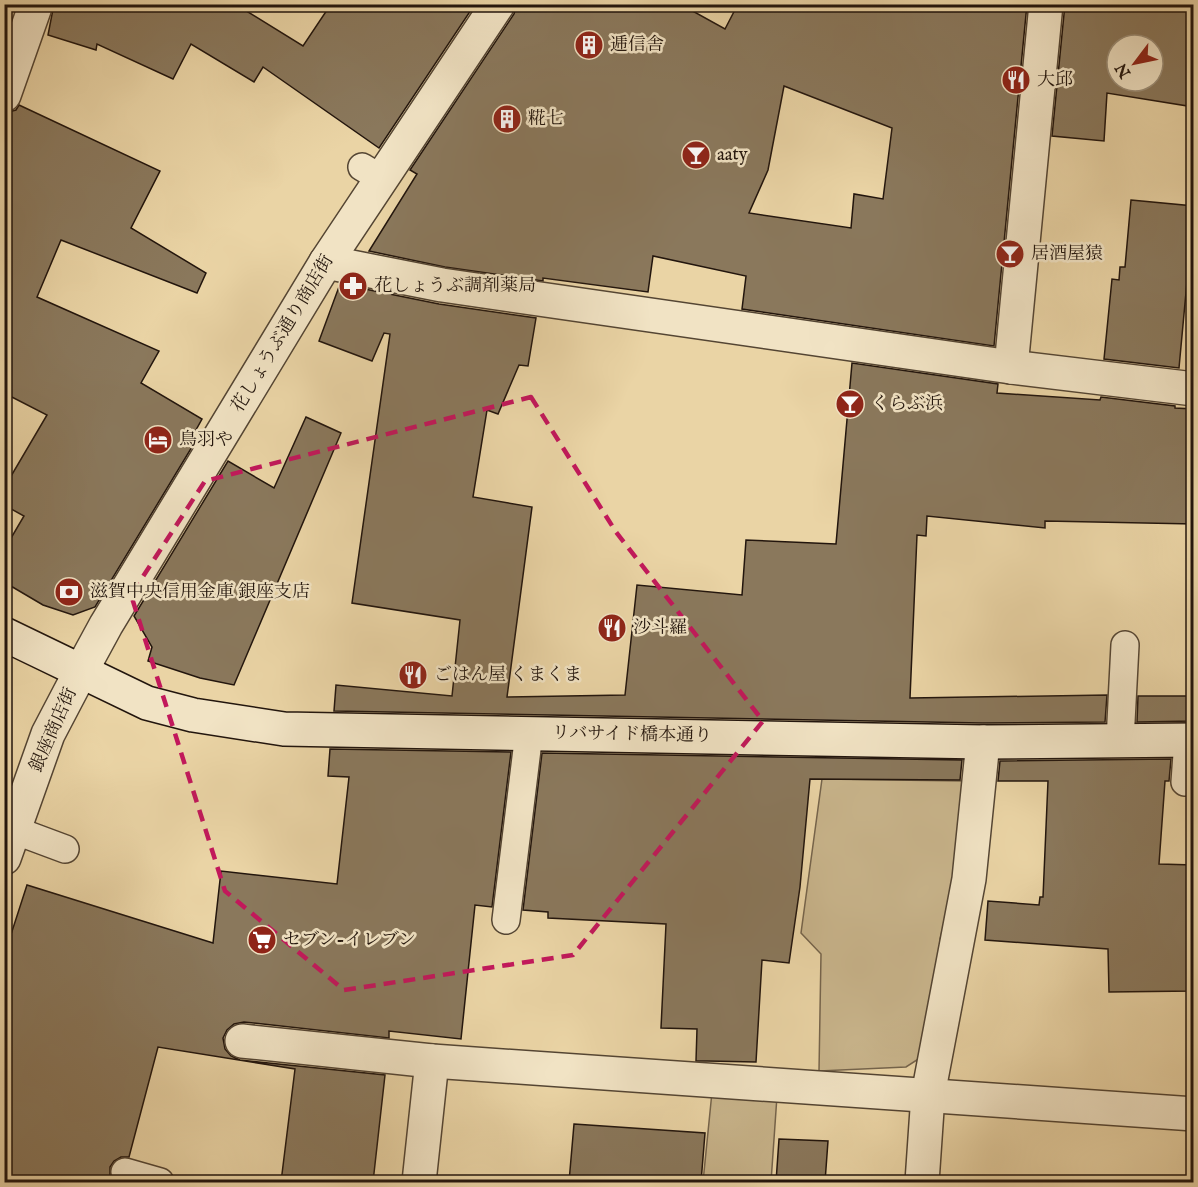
<svg xmlns="http://www.w3.org/2000/svg" width="1198" height="1187" font-family="'IM FELL English','Noto Serif JP',serif">
<style>
.green{fill:#c8b48b;stroke:#75644c;stroke-width:1.5}
.building{fill:#8a785c;stroke:#22150d;stroke-width:1.5;fill-rule:evenodd}
.lines{fill:none;stroke-linecap:round;stroke-linejoin:round}
.service-casing{stroke:#544533;stroke-width:30}
.minor-casing{stroke:#544533;stroke-width:36}
.tertiary-casing{stroke:#544533;stroke-width:36}
.secondary-casing{stroke:#22150d;stroke-width:36}
.service{stroke:#f1e3c4;stroke-width:27}
.minor{stroke:#f1e3c4;stroke-width:33}
.tertiary{stroke:#f1e3c4;stroke-width:33}
.secondary{stroke:#f1e3c4;stroke-width:33}
.marked{fill:none;stroke:#c2185b;stroke-width:4.5;stroke-dasharray:12 8;stroke-linejoin:round}
.labels{text-anchor:middle;dominant-baseline:central;stroke-width:5;stroke-linejoin:round;paint-order:stroke}
.poi-label{font-size:18px;fill:#22150d;stroke:#f1e3c4;text-anchor:start}
.street-label{font-size:18px;fill:#22150d;stroke:#f1e3c4}
</style>
<rect width="100%" height="100%" fill="#ead4a5"/>
<filter id="stains"><feTurbulence type="fractalNoise" baseFrequency=".00333" numOctaves="4"/><feColorMatrix values="0 0 0 0 .2 0 0 0 0 .09 0 0 0 0 .02 0 0 0 .5 -.17"/></filter>
<radialGradient id="worn" r=".72"><stop offset=".6" stop-color="#630" stop-opacity="0"/><stop offset="1" stop-color="#630" stop-opacity=".3"/></radialGradient>
<g class="green">
<path d="M822 779 963 781 957 876 940 939 944 958 920 1058 906 1067 819 1071 821 954 801 933Z"/>
<path d="M712 1092 777 1096 771 1182H703Z"/>
</g>
<g class="building">
<path d="M54 4H235L303 46 331 4H475L379 148 263 67 254 82 191 44 173 79 97 44 96 50 48 35Z"/>
<path d="M517 4H680L725 29 738 4H1027L994 346 742 309 746 276 653 256 648 292 543 278V281L445 267 369 251 417 174 410 170 514 14ZM784 86 892 128 883 199 854 194 851 228 749 213 768 170Z"/>
<path d="M1065 4H1194V107L1107 93 1104 141 1052 136ZM1117 45H1153V81H1117Z"/>
<path d="M19 105 160 171 131 228 206 273 197 293 61 240 37 297 159 351 141 383 202 419 191 439 195 442 95 607 73 615 43 605 4 582V550L24 516 4 505V488L47 415 4 393V113L16 110Z"/>
<path d="M1131 200 1194 206 1179 368 1104 359 1112 279 1119 280 1120 267H1125Z"/>
<path d="M340 284 439 304 536 318 528 366 519 365 498 414 487 410 473 497 532 507 507 697 625 695 637 585 742 595 746 540 836 544 852 363 998 384 997 393 1100 400 1101 397 1175 406V408L1194 409V524L1045 521V528L927 516 926 536 917 535 910 698 1107 695 1105 722 983 723 334 711 336 685 452 696 460 620 352 603 390 334 384 333 372 361 319 341Z"/>
<path d="M306 417 341 433 234 685 200 678 148 661 152 647 134 616 228 461 274 488Z"/>
<path d="M1138 696H1194V721L1137 722Z"/>
<path d="M330 749 511 752 492 907 475 905 461 1039 389 1031V1038L244 1022 234 1024 227 1030 223 1038 225 1049 231 1056 240 1060 385 1075 373 1182H281L295 1069 158 1047 129 1157H121L114 1161 110 1167V1175L113 1182H4V956L27 885 213 943 221 871 337 884 349 777 328 776Z"/>
<path d="M542 753 962 760 960 780 810 779 800 887 789 963 762 960 756 1062 707 1061H696L697 1029 661 1028 666 924 548 918V912L523 910Z"/>
<path d="M1171 759 1169 781H1165L1159 864 1194 865V991L1109 992 1108 949 985 940 988 901 1039 905 1040 897H1043L1048 781H998L1000 761Z"/>
<path d="M574 1124 705 1133 701 1182H569Z"/>
<path d="M779 1139 828 1141 825 1182H776Z"/>
</g>
<g class="lines">
<g class="service-casing">
<g id="service">
<path d="M362 167 382 179"/>
<path d="M1120 741 1125 645"/>
<path d="M1185 782 1188 740"/>
<path d="M14 830 65 849"/>
<path d="M506 920 529 733"/>
<path d="M125 1172 160 1182"/>
</g>
</g>
<g class="minor-casing">
<g id="minor">
<path d="M4 95 36 4"/>
<path d="M326 262 442 285 1011 367 1194 389"/>
<path d="M1011 367 1046 4"/>
<path d="M81 671 106 625 326 262 498 4"/>
<path d="M242 1041 432 1061 1194 1114"/>
<path d="M419 1182 432 1061"/>
<path d="M922 1182 928 1095 969 879 983 742"/>
</g>
</g>
<g class="tertiary-casing">
<path id="tertiary" d="M4 858 48 734 81 671"/>
</g>
<g class="secondary-casing">
<path id="secondary" d="M4 634 147 703 193 715 284 729 983 742 1194 740"/>
</g>
<use href="#service" class="service"/>
<use href="#minor" class="minor"/>
<use href="#tertiary" class="tertiary"/>
<use href="#secondary" class="secondary"/>
</g>
<path class="marked" d="M531 397 616 532 763 721 573 955 344 990 225 891 131 595 205 481Z"/>
<defs>
<g id="building-disc" transform="scale(1.5)"><circle r="9.5" fill="#8f2418" stroke="#f1e3c4"/><path d="M-4-6H4V6H1V3H-1V6H-4ZM-2.5-4.3h1.7v1.8h-1.7ZM.8-4.3h1.7v1.8H.8ZM-2.5-1h1.7V.8h-1.7ZM.8-1h1.7V.8H.8Z" fill="#fff"/></g>
<g id="restaurant-disc" transform="scale(1.5)"><circle r="9.5" fill="#8f2418" stroke="#f1e3c4"/><path d="M-5-6h1v4h1v-4h1v4h1v-4h1v5L-1.5 .5V6h-2V.5L-5-1ZM5-6V6H3V1.5H1.5Q1.5-4 5-6Z" fill="#fff"/></g>
<g id="bar-disc" transform="scale(1.5)"><circle r="9.5" fill="#8f2418" stroke="#f1e3c4"/><path d="M-6-5H6L.8 .8V4.5H3.5V6h-7V4.5H-.8V.8Z" fill="#fff"/></g>
<g id="pharmacy-disc" transform="scale(1.5)"><circle r="9.5" fill="#8f2418" stroke="#f1e3c4"/><path d="M-2-6h4v4h4v4h-4v4h-4v-4h-4v-4h4Z" fill="#fff"/></g>
<g id="hotel-disc" transform="scale(1.5)"><circle r="9.5" fill="#8f2418" stroke="#f1e3c4"/><path d="M-6-4.5h1.5V1H6V5H4.5V3h-9V5H-6ZM-4 0a1.8 1.8 0 1 1 3.6 0ZM.5 0V-2.5h3Q6-2.5 6 0Z" fill="#fff"/></g>
<g id="bank-disc" transform="scale(1.5)"><circle r="9.5" fill="#8f2418" stroke="#f1e3c4"/><path d="M-6-4H6V4H-6ZM0-2.3a2.3 2.3 0 1 0 0 4.6a2.3 2.3 0 1 0 0-4.6Z" fill="#fff"/></g>
<g id="supermarket-disc" transform="scale(1.5)"><circle r="9.5" fill="#8f2418" stroke="#f1e3c4"/><path d="M-6-5.5h2.5l.6 2H6L4.5 2H-2.5L-4.4-4H-6ZM-1.5 3.2a1.3 1.3 0 1 0 .1 0ZM3 3.2a1.3 1.3 0 1 0 .1 0Z" fill="#fff"/></g>
</defs>
<g fill-rule="evenodd">
<use href="#building-disc" x="589" y="45"/>
<use href="#restaurant-disc" x="1016" y="80"/>
<use href="#building-disc" x="507" y="119"/>
<use href="#bar-disc" x="696" y="155"/>
<use href="#bar-disc" x="1010" y="254"/>
<use href="#pharmacy-disc" x="353" y="286"/>
<use href="#bar-disc" x="850" y="404"/>
<use href="#hotel-disc" x="158" y="440"/>
<use href="#bank-disc" x="69" y="592"/>
<use href="#restaurant-disc" x="612" y="628"/>
<use href="#restaurant-disc" x="413" y="675"/>
<use href="#supermarket-disc" x="262" y="940"/>
</g>
<g class="labels">
<g class="poi-label">
<text x="610" y="45">逓信舎</text>
<text x="1037" y="80">大邱</text>
<text x="528" y="119">糀七</text>
<text x="717" y="155">aaty</text>
<text x="1031" y="254">居酒屋猿</text>
<text x="374" y="286">花しょうぶ調剤薬局</text>
<text x="871" y="404">くらぶ浜</text>
<text x="179" y="440">鳥羽や</text>
<text x="90" y="592">滋賀中央信用金庫 銀座支店</text>
<text x="633" y="628">沙斗羅</text>
<text x="434" y="675">ごはん屋 くまくま</text>
<text x="283" y="940">セブン-イレブン</text>
</g>
<g class="street-label">
<text transform="translate(283 334) rotate(-59)">花しょうぶ通り商店街</text>
<text transform="translate(54 730) rotate(-66)">銀座商店街</text>
<text transform="translate(632 735) rotate(1)">リバサイド橋本通り</text>
</g>
</g>
<rect width="1198" height="1187" fill="none" stroke="#ead4a5" stroke-width="24"/>
<rect x="6" y="6" width="1186" height="1175" fill="none" stroke="#22150d" stroke-width="3"/>
<rect x="12" y="12" width="1174" height="1163" fill="none" stroke="#22150d" stroke-width="1.5"/>
<g transform="translate(1135 63) rotate(238)"><circle r="28" fill="#f1e3c4" stroke="#9e917b" stroke-width="1.5"/>
<path d="M0-4.5L10 22L0 15L-10 22Z" fill="#8f2418"/>
<text y="-9" font-size="16" font-weight="bold" text-anchor="middle" fill="#22150d">N</text>
</g>
<rect width="100%" height="100%" filter="url(#stains)"/>
<rect width="100%" height="100%" fill="url(#worn)"/>
</svg>
